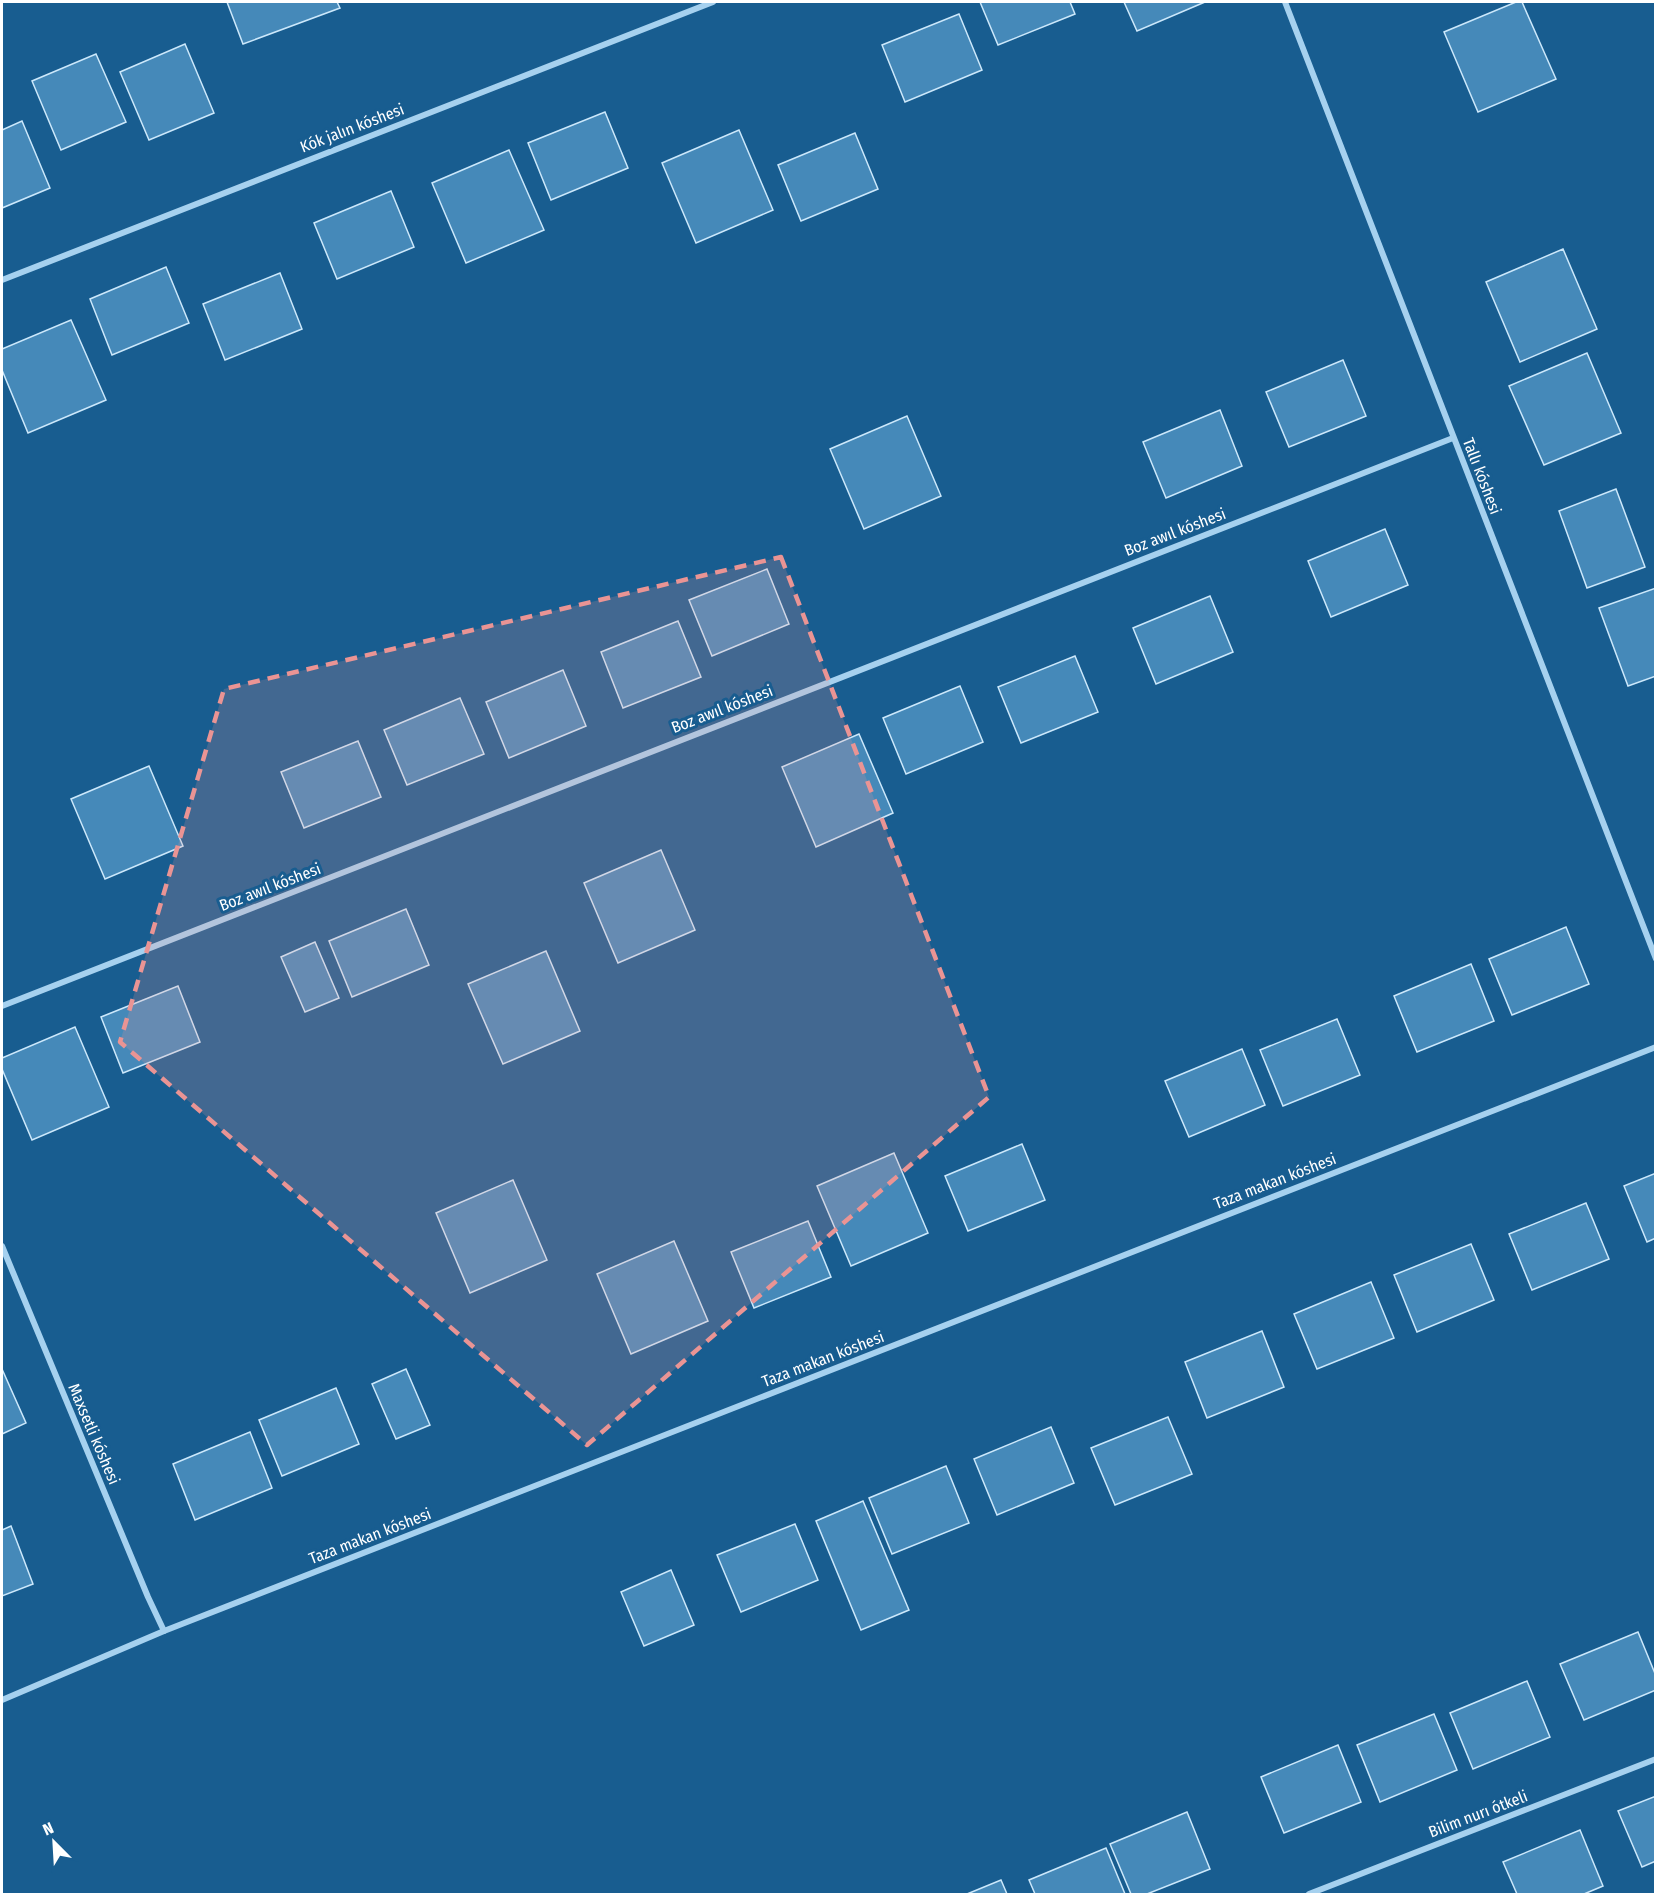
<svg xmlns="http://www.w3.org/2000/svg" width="1657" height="1896" font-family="'Fira Sans Condensed',sans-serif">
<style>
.building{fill:#4589b9;stroke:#cce8fb;stroke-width:1.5}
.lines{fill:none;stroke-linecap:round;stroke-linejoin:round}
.minor{stroke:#a6d1ef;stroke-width:6}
.marked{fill:#ea9494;fill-opacity:0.2;stroke:#ea9494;stroke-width:4.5;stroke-dasharray:12 8;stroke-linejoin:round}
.labels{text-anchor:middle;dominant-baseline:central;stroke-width:6;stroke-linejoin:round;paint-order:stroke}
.street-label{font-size:16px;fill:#fff;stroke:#185d90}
</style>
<rect width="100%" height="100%" fill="#185d90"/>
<g class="building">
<path d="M227 2H337L340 8 243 44Z"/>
<path d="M980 2H1070L1075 14 998 45Z"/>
<path d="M1124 2H1205L1137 31Z"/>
<path d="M1516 2H1522L1556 79 1478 112 1444 32Z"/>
<path d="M959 14 982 70 905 102 882 45Z"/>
<path d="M185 44 214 113 149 140 120 72Z"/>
<path d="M96 54 126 122 61 150 32 81Z"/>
<path d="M605 112 628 168 551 200 528 143Z"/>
<path d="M22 121 50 188 2 208V130Z"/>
<path d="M739 130 773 210 696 243 662 163Z"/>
<path d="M855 133 878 189 801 221 778 165Z"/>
<path d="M509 150 544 230 466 263 432 183Z"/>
<path d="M391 191 414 247 337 279 314 223Z"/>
<path d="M1563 249 1597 329 1520 362 1486 282Z"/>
<path d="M166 267 189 323 112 355 90 299Z"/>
<path d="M280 273 302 329 225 360 203 304Z"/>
<path d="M71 320 106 400 28 433 2 370V349Z"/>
<path d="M1587 353 1621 433 1544 465 1509 386Z"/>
<path d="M1343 360 1366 416 1289 447 1266 392Z"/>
<path d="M1220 410 1242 466 1166 498 1143 442Z"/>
<path d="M907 416 941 496 864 529 830 449Z"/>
<path d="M1616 489 1645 567 1587 588 1559 511Z"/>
<path d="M1385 529 1408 585 1331 617 1308 561Z"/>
<path d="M767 569 789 624 712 656 689 600Z"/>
<path d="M1656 588V676L1628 686 1599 608Z"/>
<path d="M1210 596 1233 652 1156 684 1133 628Z"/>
<path d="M678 621 701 677 623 708 601 652Z"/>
<path d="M1075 656 1098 712 1021 743 998 687Z"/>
<path d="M563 670 586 726 509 758 486 702Z"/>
<path d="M960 686 983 742 906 774 883 718Z"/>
<path d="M460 698 484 754 407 785 384 730Z"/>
<path d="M859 734 893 813 816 847 782 767Z"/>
<path d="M358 741 381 797 304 828 281 772Z"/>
<path d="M149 766 183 846 105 879 71 799Z"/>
<path d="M661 850 695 930 618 963 584 883Z"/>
<path d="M406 909 429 965 352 997 329 941Z"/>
<path d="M1566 927 1589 984 1512 1015 1489 959Z"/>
<path d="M315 942 339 998 305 1012 281 957Z"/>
<path d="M546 951 580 1031 503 1064 468 984Z"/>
<path d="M1471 964 1494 1021 1417 1052 1394 996Z"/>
<path d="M178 986 200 1042 123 1073 101 1017Z"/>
<path d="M1337 1019 1360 1075 1283 1106 1260 1050Z"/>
<path d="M75 1027 109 1107 32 1140 2 1069V1058Z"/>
<path d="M1242 1049 1265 1105 1189 1137 1165 1081Z"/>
<path d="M1022 1144 1045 1200 968 1231 945 1176Z"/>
<path d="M894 1153 928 1233 851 1266 817 1186Z"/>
<path d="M1656 1173V1238L1647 1242 1624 1186Z"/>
<path d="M513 1180 547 1260 470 1293 436 1213Z"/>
<path d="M1586 1203 1609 1259 1532 1290 1509 1234Z"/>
<path d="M808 1221 831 1277 754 1308 731 1252Z"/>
<path d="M674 1241 708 1321 631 1354 597 1274Z"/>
<path d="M1471 1244 1494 1300 1417 1332 1394 1275Z"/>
<path d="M1371 1282 1394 1338 1317 1369 1294 1314Z"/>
<path d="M1262 1331 1284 1387 1207 1418 1185 1362Z"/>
<path d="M2 1369 26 1423 2 1434Z"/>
<path d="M406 1369 430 1425 396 1439 372 1384Z"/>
<path d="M336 1388 359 1444 282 1476 259 1420Z"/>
<path d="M1168 1417 1192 1474 1115 1505 1091 1448Z"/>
<path d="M1051 1427 1074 1483 997 1515 974 1459Z"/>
<path d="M250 1432 272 1488 195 1520 173 1464Z"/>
<path d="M946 1466 969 1523 892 1554 869 1498Z"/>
<path d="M863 1501 909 1610 861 1630 816 1521Z"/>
<path d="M795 1524 818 1580 741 1612 717 1555Z"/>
<path d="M11 1526 33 1584 2 1596V1530Z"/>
<path d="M671 1570 694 1625 644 1646 621 1592Z"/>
<path d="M1638 1632 1656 1676V1690L1584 1720 1560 1664Z"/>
<path d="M1527 1681 1550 1737 1473 1769 1450 1713Z"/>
<path d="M1434 1714 1457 1770 1380 1802 1357 1745Z"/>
<path d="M1338 1745 1361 1802 1284 1833 1261 1777Z"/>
<path d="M1656 1796V1861L1642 1867 1618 1811Z"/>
<path d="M1187 1812 1210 1869 1147 1894H1131L1110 1844Z"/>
<path d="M1580 1830 1603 1886 1584 1894H1517L1503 1862Z"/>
<path d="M1106 1848 1125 1894H1035L1029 1880Z"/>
<path d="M1001 1880 1007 1894H967Z"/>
</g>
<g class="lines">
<g class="minor">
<path d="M1285 2 1656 959"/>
<path d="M2 280 713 2"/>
<path d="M2 1006 1453 438"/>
<path d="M2 1246 148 1597 164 1631"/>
<path d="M2 1700 164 1631 1656 1047"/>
<path d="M1309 1894 1656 1759"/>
</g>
</g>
<path class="marked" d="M781 557 989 1097 587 1445 120 1042 224 689Z"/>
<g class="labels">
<g class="street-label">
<text transform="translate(352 128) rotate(-21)">Kók jalın kóshesi</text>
<text transform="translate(1482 476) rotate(69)">Tallı kóshesi</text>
<text transform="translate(1175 532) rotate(-21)">Boz awıl kóshesi</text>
<text transform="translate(722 709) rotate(-21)">Boz awıl kóshesi</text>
<text transform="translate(270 887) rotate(-21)">Boz awıl kóshesi</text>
<text transform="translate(1275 1181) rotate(-21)">Taza makan kóshesi</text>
<text transform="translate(823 1359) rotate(-21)">Taza makan kóshesi</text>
<text transform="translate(94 1434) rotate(67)">Maxsetli kóshesi</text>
<text transform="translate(370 1536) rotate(-21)">Taza makan kóshesi</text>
<text transform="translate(1478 1814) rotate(-21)">Bilim nurı ótkeli</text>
</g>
</g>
<rect width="1657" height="1896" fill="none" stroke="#ffffff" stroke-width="6"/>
<g transform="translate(54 1842) rotate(336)" stroke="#185d90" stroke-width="4.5" paint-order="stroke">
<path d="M0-4.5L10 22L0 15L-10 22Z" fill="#ffffff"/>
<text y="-9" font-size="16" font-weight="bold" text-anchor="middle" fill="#ffffff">N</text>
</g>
</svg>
